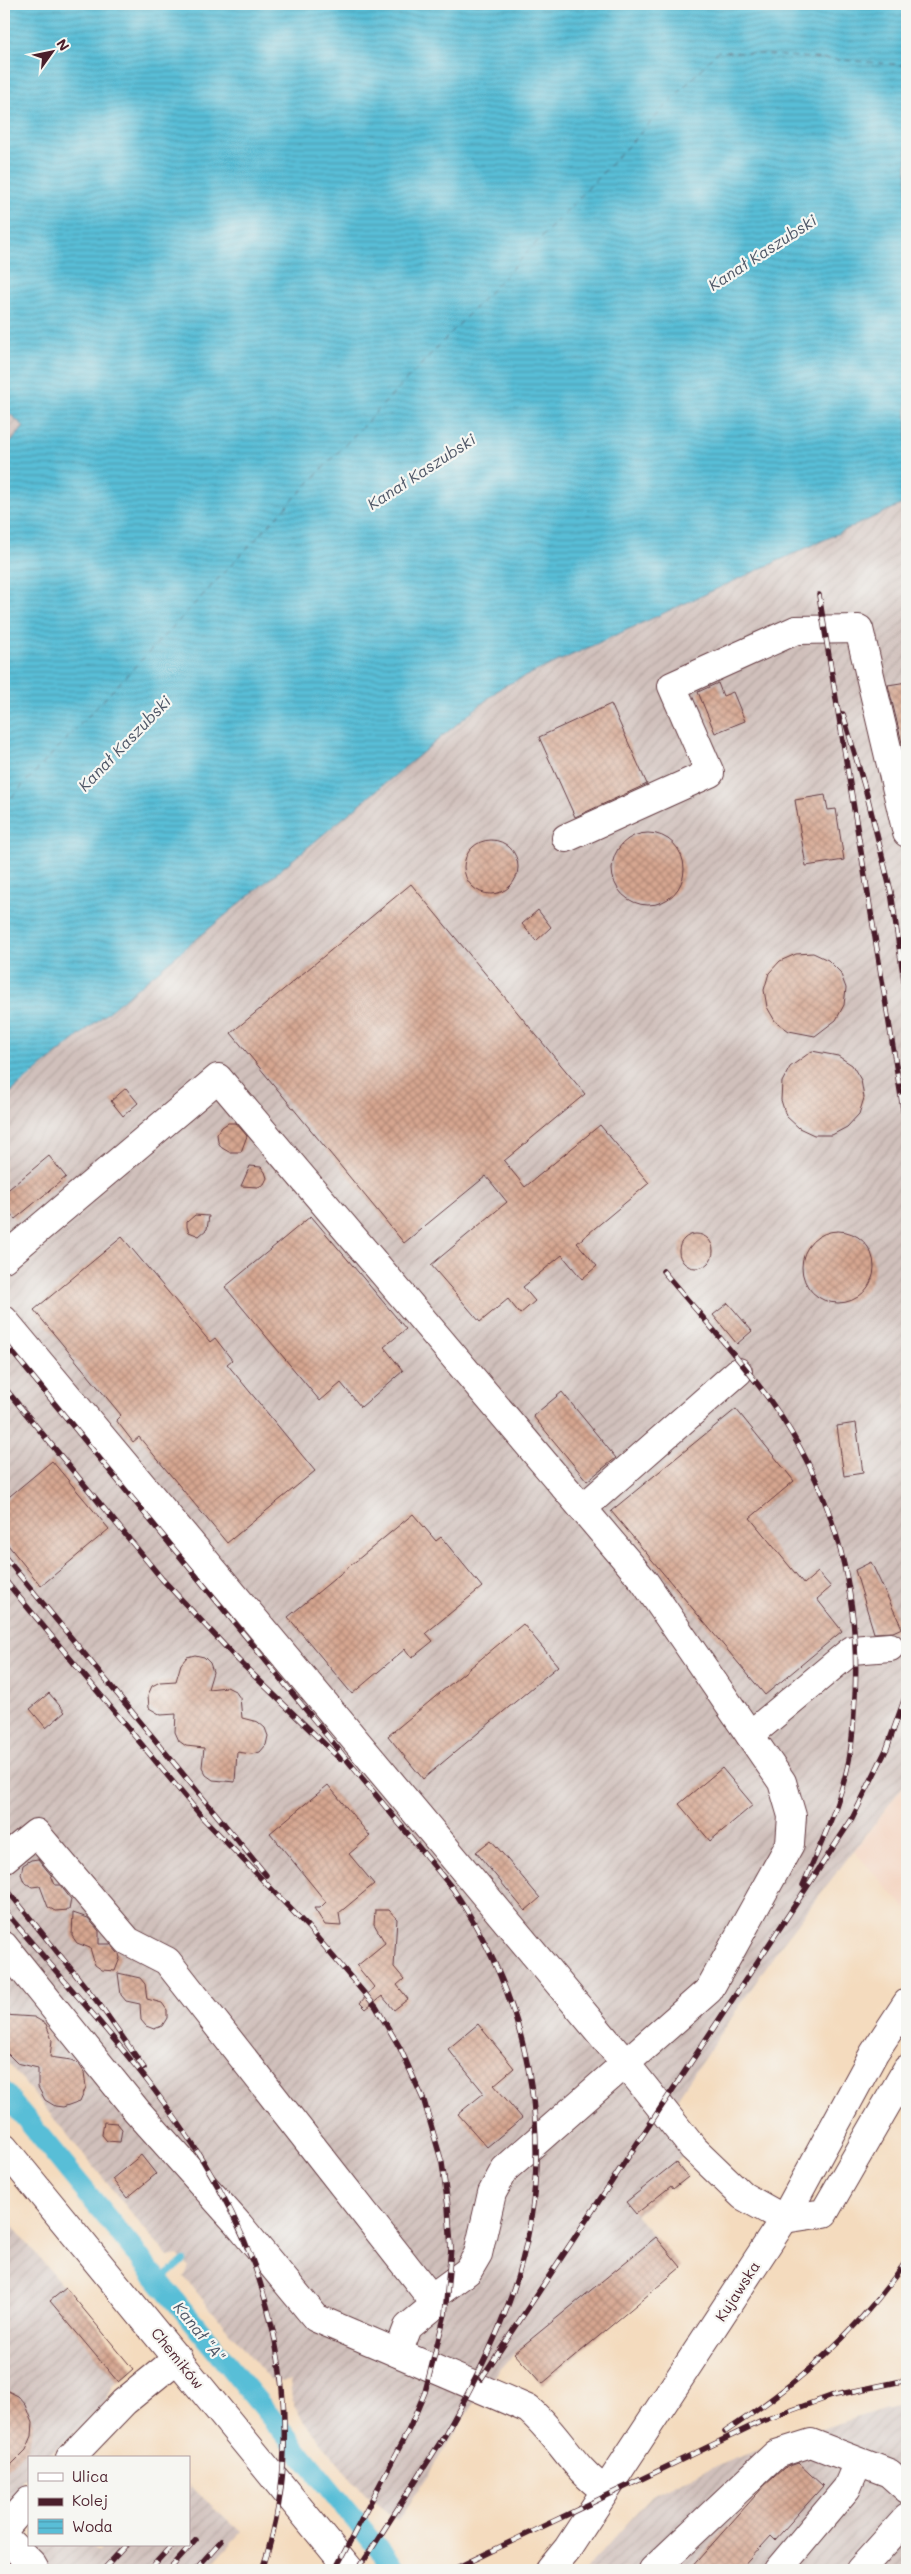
<svg xmlns="http://www.w3.org/2000/svg" width="911" height="2574" font-family="Mali,sans-serif">
<style>
.built{fill:#f4d3bf}
.industrial{fill:url(#industrial-furrows)}
.water{fill:url(#water-rules);stroke:#526e81}
.lines{fill:none;stroke-linecap:round;stroke-linejoin:round}
.stream{stroke:#59bed7;stroke-width:6}
.canal{stroke:#59bed7;stroke-width:21}
.ferry{stroke:#4f5767;stroke-width:1;stroke-dasharray:6 5;stroke-linecap:butt}
.building{fill:url(#building-cross-hatch)}
.minor-casing{stroke:#643b41;stroke-width:30}
.minor{stroke:#fff;stroke-width:28}
.rail-casing{stroke:#4a1f2b;stroke-width:5.5}
.rail{stroke:#f6f6f2;stroke-width:4;stroke-dasharray:11;stroke-linecap:butt}
.labels{text-anchor:middle;dominant-baseline:central;stroke-width:4.5;stroke-linejoin:round;paint-order:stroke}
.street-label{font-size:15px;fill:#4a1f2b;stroke:#f6f6f2}
.water-label{font-size:16px;font-style:italic;fill:#4f5767;stroke:#f6f6f2}
</style>
<defs>
<pattern id="industrial-furrows" width="10" height="10" patternUnits="userSpaceOnUse" patternTransform="scale(1.25)"><rect width="10" height="10" fill="#d0c0bb"/><path d="M-1 1l2-2M0 10L10 0M9 11l2-2" fill="none" stroke="#b4a5a1"/></pattern>
<pattern id="water-rules" width="6" height="5" patternUnits="userSpaceOnUse" patternTransform="scale(1.25)"><rect width="6" height="5" fill="#59bed7"/><path d="M0 2.5h6" fill="none" stroke="#4c9aaf"/></pattern>
<pattern id="building-cross-hatch" width="8" height="8" patternUnits="userSpaceOnUse" patternTransform="scale(1.25)"><rect width="8" height="8" fill="#d6a690"/><path d="M0 0l8 8M0 8l8-8" fill="none" stroke="#b08776"/></pattern>
</defs>
<rect width="100%" height="100%" fill="#f6f6f2"/>
<filter id="ink" filterUnits="userSpaceOnUse"><feTurbulence type="fractalNoise" baseFrequency=".02" numOctaves="2"/><feDisplacementMap in="SourceGraphic" scale="10" xChannelSelector="R" yChannelSelector="G"/><feConvolveMatrix kernelMatrix="1 2 1 2 8 2 1 2 1" color-interpolation-filters="sRGB"/></filter>
<filter id="wash" filterUnits="userSpaceOnUse"><feTurbulence type="fractalNoise" baseFrequency=".0096" numOctaves="4" result="noise"/><feDisplacementMap in="SourceGraphic" scale="20" xChannelSelector="R" yChannelSelector="G"/><feGaussianBlur stdDeviation="1.12" result="paint"/><feColorMatrix in="noise" values="0 0 0 0 0 0 0 0 0 0 0 0 0 0 0 0 0 1.4 0 .05"/><feComposite in="paint" operator="in"/></filter>
<g filter="url(#wash)">
<rect width="100%" height="100%" fill="#f4dbbe"/>
<path class="built" d="M907 1781V1910L854 1851Z"/>
<g class="industrial">
<path d="M4 408 24 427 4 450Z"/>
<path d="M907 502V1781L781 1945 673 2104 702 2141 676 2161 688 2177 673 2189 671 2186 636 2215 681 2267 542 2384 514 2354 483 2389 398 2521 367 2496 342 2468 304 2422 292 2399 290 2381 273 2382 266 2375 184 2277 189 2267 178 2255 168 2257 4 2058V1098L502 687Z"/>
<path d="M4 2216 133 2369 113 2385 105 2404 47 2458H29V2474L21 2481 29 2489V2545H91L99 2552 105 2545H189V2485L241 2532 206 2570H4Z"/>
<path d="M907 2404V2570H585L654 2494 679 2481 760 2449 883 2409Z"/>
</g>
<path class="water" d="M4 4H907V502L502 687 4 1098V450L24 427 4 408Z"/>
<g class="lines">
<path class="stream" d="M159 2282 184 2260"/>
<path class="canal" d="M4 2092 396 2570"/>
<path class="ferry" d="M4 805 718 51 907 65"/>
</g>
<g id="blocks">
<g class="building">
<path d="M907 682V746L903 747 888 685Z"/>
<path d="M718 683 723 696 733 692 745 721 715 733 698 692Z"/>
<path d="M611 704 647 784 575 817 539 737Z"/>
<path d="M825 795 828 810 836 809 844 860 806 866 795 800Z"/>
<circle cx="648" cy="869" r="36"/>
<circle cx="491" cy="867" r="27"/>
<path d="M411 884 585 1094 504 1161 525 1187 600 1125 649 1183 577 1243 597 1266 582 1279 562 1255 523 1287 535 1301 520 1314 508 1299 480 1322 431 1265 507 1202 486 1176 404 1243 231 1033Z"/>
<path d="M538 910 551 927 536 941 522 924Z"/>
<path d="M813 953 828 960 840 972 846 988 844 1005 836 1020 815 1036 789 1031 775 1021 767 1007 764 990 769 973 780 961 796 954Z"/>
<path d="M812 1051 838 1056 852 1065 861 1080 864 1098 859 1114 847 1127 832 1135H814L799 1128 786 1116 781 1100 782 1082 790 1067Z"/>
<path d="M126 1088 138 1103 123 1116 111 1101Z"/>
<path d="M228 1123H236L247 1136 241 1152H229L222 1148 218 1142 217 1134 222 1127Z"/>
<path d="M49 1156 66 1177 15 1219 4 1206V1193Z"/>
<path d="M250 1166 261 1167 265 1172 267 1178 264 1184 258 1187 241 1186Z"/>
<path d="M195 1215 209 1216 207 1229 199 1236 189 1232 187 1227V1222Z"/>
<path d="M311 1216 406 1329 384 1347 403 1371 361 1407 341 1383 320 1401 225 1287Z"/>
<circle cx="838" cy="1267" r="36"/>
<circle cx="696" cy="1251" r="17"/>
<path d="M122 1237 210 1342 215 1338 232 1360 227 1364 315 1471 227 1543 139 1437 133 1442 116 1420 121 1415 34 1310Z"/>
<path d="M728 1303 752 1331 737 1344 713 1315Z"/>
<path d="M562 1392 616 1458 587 1481 533 1416Z"/>
<path d="M736 1409 794 1481 750 1518 804 1584 818 1572 831 1587 817 1599 842 1631 765 1695 611 1511Z"/>
<path d="M856 1423 863 1473 844 1476 837 1426Z"/>
<path d="M52 1461 109 1529 41 1586 4 1540V1501Z"/>
<path d="M413 1514 436 1541 441 1537 482 1587 426 1633 433 1641 412 1658 405 1649 352 1694 288 1617Z"/>
<path d="M871 1562 902 1628 893 1632 874 1633 855 1570Z"/>
<path d="M523 1624 558 1666 423 1779 388 1736Z"/>
<path d="M195 1655 204 1657 210 1663 213 1672 208 1689 227 1687 235 1691 240 1698 242 1718 258 1722 265 1728 268 1736 266 1745 260 1752 252 1754 237 1752 235 1782 213 1780 206 1775 202 1767 204 1748 186 1746 179 1741 175 1732 176 1714 161 1715 149 1708 148 1695 152 1686 160 1682 176 1681 181 1664 187 1657Z"/>
<path d="M49 1693 65 1712 46 1728 30 1709Z"/>
<path d="M722 1768 753 1805 710 1841 679 1804Z"/>
<path d="M328 1785 370 1836 349 1854 374 1884 339 1913 341 1926 325 1925 314 1908H320L326 1902 270 1833Z"/>
<path d="M491 1840 540 1898 525 1911 476 1852Z"/>
<path d="M38 1859 51 1875 55 1885H60L71 1899 69 1910 55 1911 48 1907 40 1886 32 1887 24 1882 21 1874 23 1865 31 1860Z"/>
<path d="M375 1910H389L397 1919 394 1967 404 1979 397 1985 408 1999 394 2010 382 1996 366 2009 360 2003 374 1987 357 1966 385 1943 374 1924Z"/>
<path d="M73 1913 88 1918 99 1931V1944H110L119 1954 120 1958 115 1971 102 1970 95 1965 90 1948 77 1943 72 1936Z"/>
<path d="M118 1973 140 1978 145 1984 147 1999 162 2003 167 2010V2018L162 2026 154 2029 146 2026 141 2020 140 2004 126 2001 121 1995Z"/>
<path d="M4 2015 34 2017 46 2024 52 2040 50 2057 71 2060 79 2064 84 2072 86 2087 80 2101 63 2107 55 2106 45 2100 38 2087V2068L17 2063 6 2052Z"/>
<path d="M478 2024 514 2068 494 2085 522 2118 487 2147 458 2114 484 2093 448 2049Z"/>
<path d="M104 2122 117 2123 122 2129 120 2142 107 2141 102 2135Z"/>
<path d="M141 2155 156 2174 127 2198 112 2179Z"/>
<path d="M676 2162 688 2177 673 2189 671 2186 636 2214 626 2202Z"/>
<path d="M656 2237 681 2267 542 2384 514 2353Z"/>
<path d="M66 2288 133 2369 118 2382 50 2301Z"/>
<path d="M4 2389 18 2396 26 2405 33 2423 32 2436 26 2450 4 2472Z"/>
<path d="M798 2463 823 2486 775 2540 771 2536 740 2570H689L764 2486 784 2468Z"/>
</g>
</g>
</g>
<g filter="url(#ink)">
<use href="#blocks" fill-opacity="0" stroke="#643b41" stroke-width="1"/>
<g class="lines">
<g class="minor-casing">
<g id="minor">
<path d="M566 838 710 773 672 686 796 630 859 629 907 833"/>
<path d="M4 1258 218 1078 644 1581 782 1782 792 1816 790 1844 709 1990 505 2169 492 2193 478 2254 468 2271 431 2298 430 2309 408 2327 398 2353"/>
<path d="M4 1320 626 2064 693 2148 743 2196 784 2219 824 2213 907 2069"/>
<path d="M583 1508 738 1372"/>
<path d="M750 1735 852 1650 890 1647"/>
<path d="M4 1859 36 1833 128 1941 167 1961 431 2298"/>
<path d="M4 1946 137 2111 239 2225 316 2318 528 2409C557 2433 573 2469 605 2490"/>
<path d="M4 2148 350 2570"/>
<path d="M70 2458 124 2402 178 2358"/>
<path d="M4 2529 29 2501"/>
<path d="M4 2537 31 2563 35 2570"/>
<path d="M550 2570 568 2548 784 2219 874 2053 907 2003"/>
<path d="M653 2570 776 2454 811 2443 889 2473 907 2489"/>
<path d="M778 2570 847 2488 858 2462"/>
<path d="M860 2570 907 2518"/>
</g>
</g>
<use href="#minor" class="minor"/>
<g class="rail-casing">
<g id="rail">
<path d="M819 595 907 1133"/>
<path d="M843 714 867 795 891 892 907 1001"/>
<path d="M663 1271C699 1314 738 1356 771 1402 836 1492 863 1602 854 1712 853 1730 852 1748 848 1765 839 1806 820 1846 803 1885"/>
<path d="M4 1342 453 1889C534 2009 560 2155 512 2294 494 2346 467 2396 440 2444"/>
<path d="M4 1387 162 1579 238 1660 340 1759"/>
<path d="M4 1556 266 1875"/>
<path d="M4 1579 202 1817 308 1927 376 2007 400 2048 424 2101 442 2163 448 2206 451 2248 445 2314 425 2392 410 2427 335 2570"/>
<path d="M4 1886 100 2005 144 2068"/>
<path d="M4 1910C128 2059 262 2184 282 2388 288 2449 282 2512 262 2570"/>
<path d="M481 2379 852 1819 887 1748 907 1692"/>
<path d="M725 2432C800 2382 855 2335 907 2260"/>
<path d="M103 2570 126 2545"/>
<path d="M149 2570 172 2545"/>
<path d="M169 2570 196 2540"/>
<path d="M195 2570 221 2541"/>
<path d="M358 2570 443 2438"/>
<path d="M452 2570 762 2421 831 2396 907 2380"/>
</g>
</g>
<use href="#rail" class="rail"/>
</g>
</g>
<g class="labels">
<g class="street-label">
<text transform="translate(737 2291) rotate(-57)">Kujawska</text>
<text transform="translate(178 2358) rotate(51)">Chemików</text>
</g>
<g class="water-label">
<text transform="translate(762 252) rotate(-33)">Kanał Kaszubski</text>
<text transform="translate(421 471) rotate(-33)">Kanał Kaszubski</text>
<text transform="translate(124 743) rotate(-46)">Kanał Kaszubski</text>
<text transform="translate(200 2331) rotate(51)">Kanał "A"</text>
</g>
</g>
<rect width="911" height="2574" fill="none" stroke="#f6f6f2" stroke-width="20"/>
<rect x="28" y="2456" width="162" height="90" fill="#f6f6f2" stroke="#b1a0a2"/>
<rect x="38" y="2473" width="25" height="8" fill="#ffffff" stroke="#b1a0a2"/>
<text x="72" y="2482" font-size="15" fill="#4a1f2b">Ulica</text>
<rect x="38" y="2498" width="25" height="8" fill="#4a1f2b" stroke="#b1a0a2"/>
<text x="72" y="2506" font-size="15" fill="#4a1f2b">Kolej</text>
<rect x="38" y="2519" width="25" height="15" fill="url(#water-rules)" stroke="#b1a0a2"/>
<text x="72" y="2532" font-size="15" fill="#4a1f2b">Woda</text>
<g transform="translate(52 52) rotate(57)" stroke="#f6f6f2" stroke-width="4" paint-order="stroke">
<path d="M0-4L9 19L0 12L-9 19Z" fill="#4a1f2b"/>
<text y="-8" font-size="14" font-weight="bold" text-anchor="middle" fill="#4a1f2b">N</text>
</g>
</svg>
